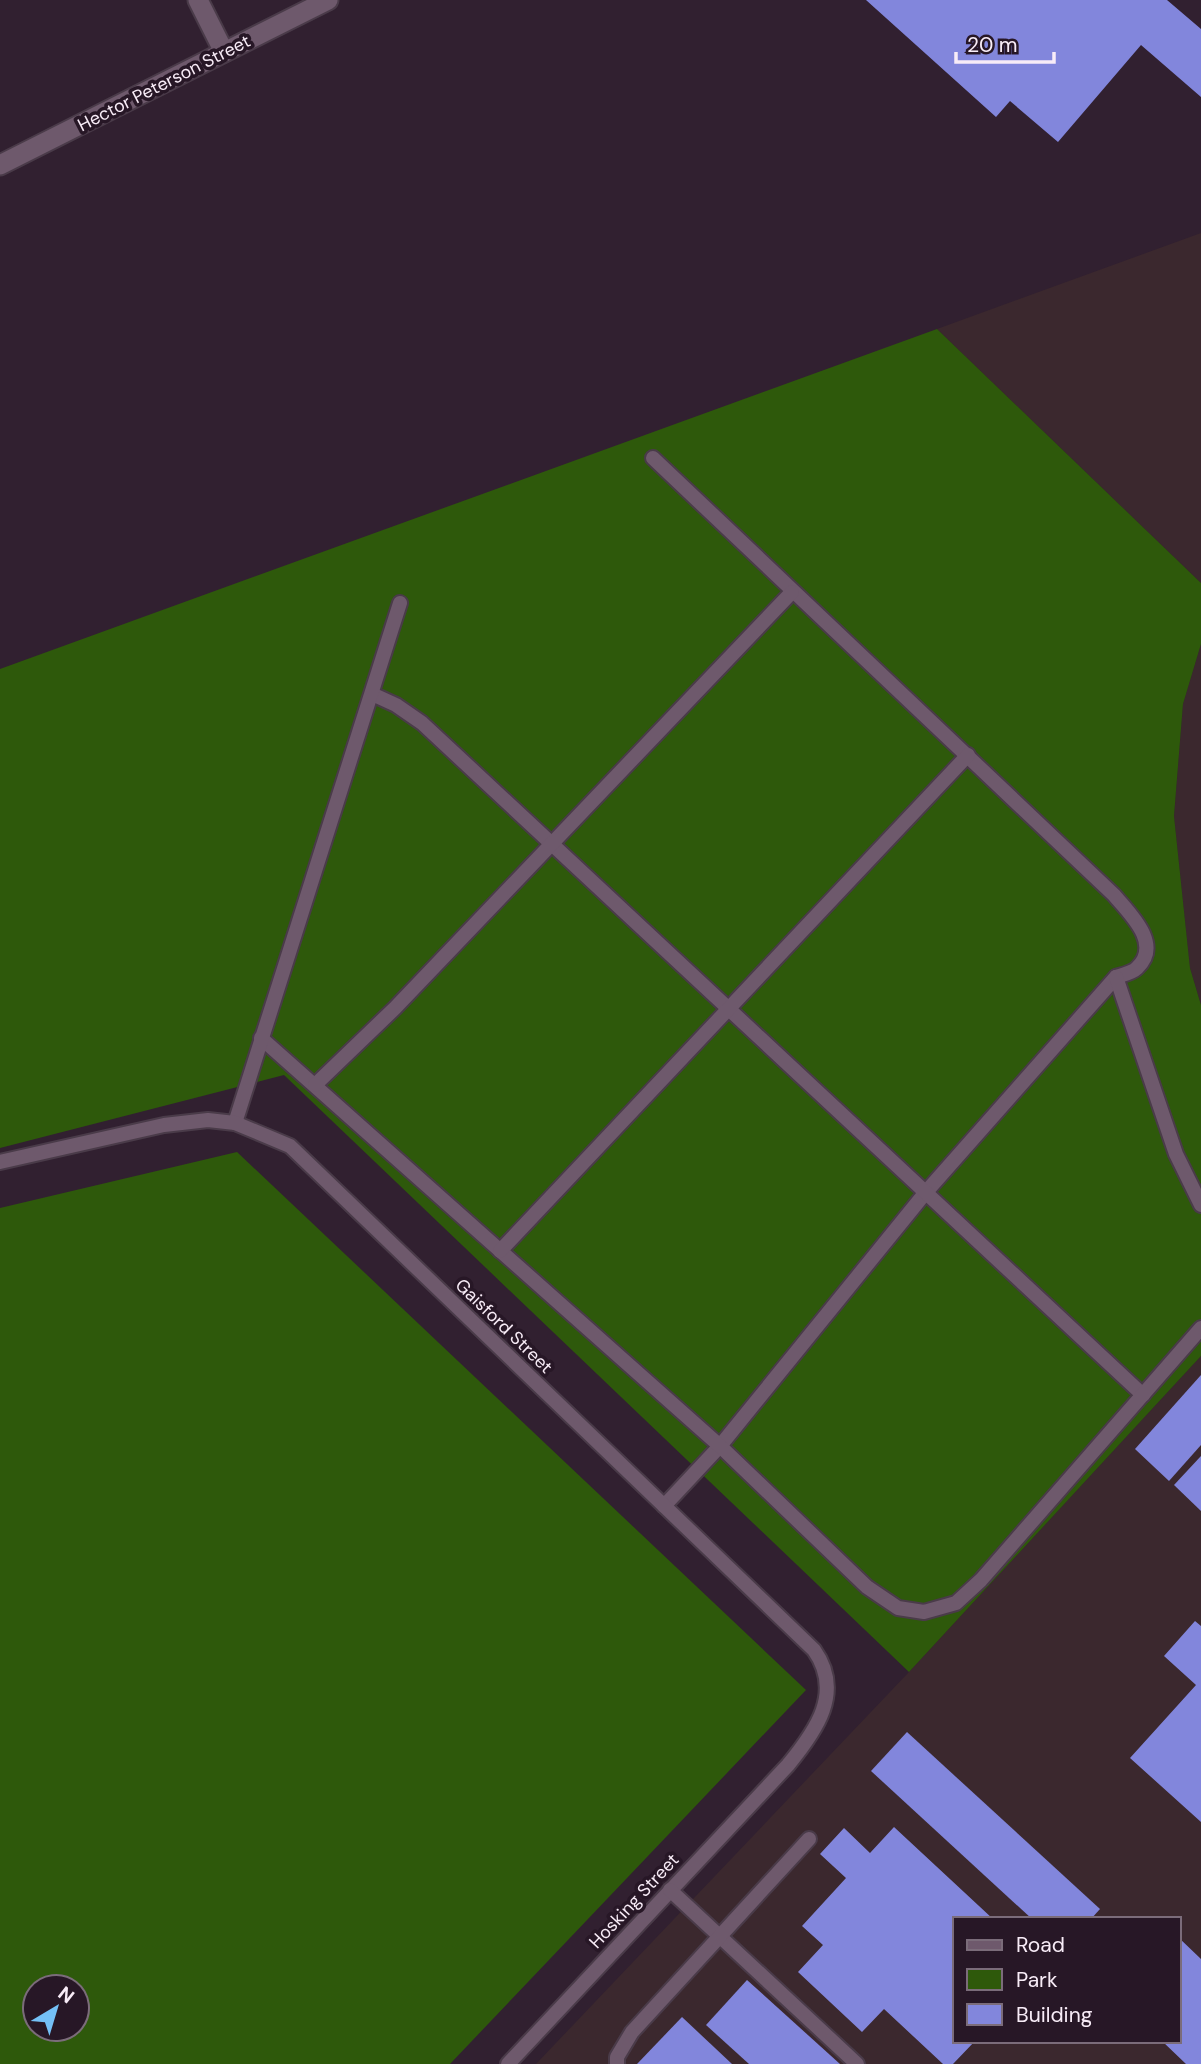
<svg xmlns="http://www.w3.org/2000/svg" width="1201" height="2064" font-family="'DM Sans',sans-serif">
<style>
.industrial{fill:#3b282e;fill-rule:evenodd}
.green{fill:#2e590b;fill-rule:evenodd}
.building{fill:#8286dc}
.lines{fill:none;stroke-linecap:round;stroke-linejoin:round}
.service-casing{stroke:#4a3b49;stroke-width:18}
.minor-casing{stroke:#4a3b49;stroke-width:23}
.service{stroke:#6e596c;stroke-width:14}
.minor{stroke:#6e596c;stroke-width:19}
.labels{text-anchor:middle;dominant-baseline:central;stroke-width:7;stroke-linejoin:round;paint-order:stroke}
.street-label{font-size:18px;fill:#f8ecf7;stroke:#271726}
</style>
<rect width="100%" height="100%" fill="#312030"/>
<g class="industrial">
<path d="M1201 233V583L937 329Z"/>
<path d="M1201 644V1005L1190 968 1174 816 1183 704Z"/>
<path d="M1201 1356V2064H536L909 1672ZM954 1919H1178V2041H954Z"/>
</g>
<g class="green">
<path d="M937 329 1201 583V644L1183 704 1174 816 1190 968 1201 1005V1356L909 1672 284 1075 0 1148V669Z"/>
<path d="M237 1152 806 1690 450 2064H0V1208ZM35 1987H77V2029H35Z"/>
</g>
<g class="building">
<path d="M866 0H1167L1201 29V97L1141 45 1058 142 1010 101 996 117Z"/>
<path d="M1201 1375V1445L1169 1481 1135 1449Z"/>
<path d="M1201 1456V1511L1174 1485Z"/>
<path d="M1195 1621 1201 1626V1822L1130 1758 1196 1685 1164 1656Z"/>
<path d="M907 1732 1100 1909 1091 1919H1032L871 1771Z"/>
<path d="M894 1827 993 1919H954V2041H975L953 2064H943L884 2009 862 2032 798 1972 823 1945 802 1926 846 1878 820 1854 844 1828 870 1853Z"/>
<path d="M1178 1937 1201 1959V2064H1186L1162 2041H1178Z"/>
<path d="M747 1980 840 2064H749L706 2025Z"/>
<path d="M682 2017 732 2064H637Z"/>
</g>
<g class="lines">
<g class="service-casing">
<g id="service">
<path d="M653 458 1114 895C1129 913 1163 944 1137 968 1132 973 1122 975 1116 977L926 1192 720 1446 664 1506"/>
<path d="M372 694 396 705 422 723 1143 1395"/>
<path d="M1116 977 1176 1154 1201 1205"/>
<path d="M261 1038 720 1446 867 1587 898 1608 924 1612 956 1603 981 1580 1201 1328"/>
<path d="M315 1085 395 1008 792 592"/>
<path d="M235 1123 400 603"/>
<path d="M0 1162 164 1125 208 1120 235 1123 290 1146 814 1650C844 1692 816 1731 788 1765L508 2064"/>
<path d="M500 1251 968 755"/>
<path d="M670 1890 857 2064"/>
<path d="M617 2064V2057L632 2032 809 1839"/>
</g>
</g>
<g class="minor-casing">
<g id="minor">
<path d="M198 0 224 52"/>
<path d="M0 165 328 0"/>
</g>
</g>
<use href="#service" class="service"/>
<use href="#minor" class="minor"/>
</g>
<g class="labels">
<g class="street-label">
<text transform="translate(164 83) rotate(-27)">Hector Peterson Street</text>
<text transform="translate(504 1326) rotate(44)">Gaisford Street</text>
<text transform="translate(634 1901) rotate(-47)">Hosking Street</text>
</g>
</g>
<rect x="953" y="1917" width="228" height="126" fill="#271726" stroke="#7b6c7a" stroke-width="2"/>
<rect x="967" y="1940" width="35" height="10" fill="#6e596c" stroke="#7b6c7a" stroke-width="2"/>
<text x="1016" y="1952" font-size="21" fill="#f8ecf7">Road</text>
<rect x="967" y="1969" width="35" height="21" fill="#2e590b" stroke="#7b6c7a" stroke-width="2"/>
<text x="1016" y="1987" font-size="21" fill="#f8ecf7">Park</text>
<rect x="967" y="2004" width="35" height="21" fill="#8286dc" stroke="#7b6c7a" stroke-width="2"/>
<text x="1016" y="2022" font-size="21" fill="#f8ecf7">Building</text>
<g transform="translate(56 2008) rotate(38)"><circle r="33" fill="#271726" stroke="#7b6c7a" stroke-width="2"/>
<path d="M0-5L12 26L0 18L-12 26Z" fill="#74c0f6"/>
<text y="-10" font-size="19" font-weight="bold" text-anchor="middle" fill="#f8ecf7">N</text>
</g>
<path d="M956 52v10h98v-10" fill="none" stroke="#f8ecf7" stroke-width="3.5"/>
<text x="967" y="52" font-size="21" fill="#f8ecf7" stroke="#271726" stroke-width="5" paint-order="stroke">20 m</text>
</svg>
